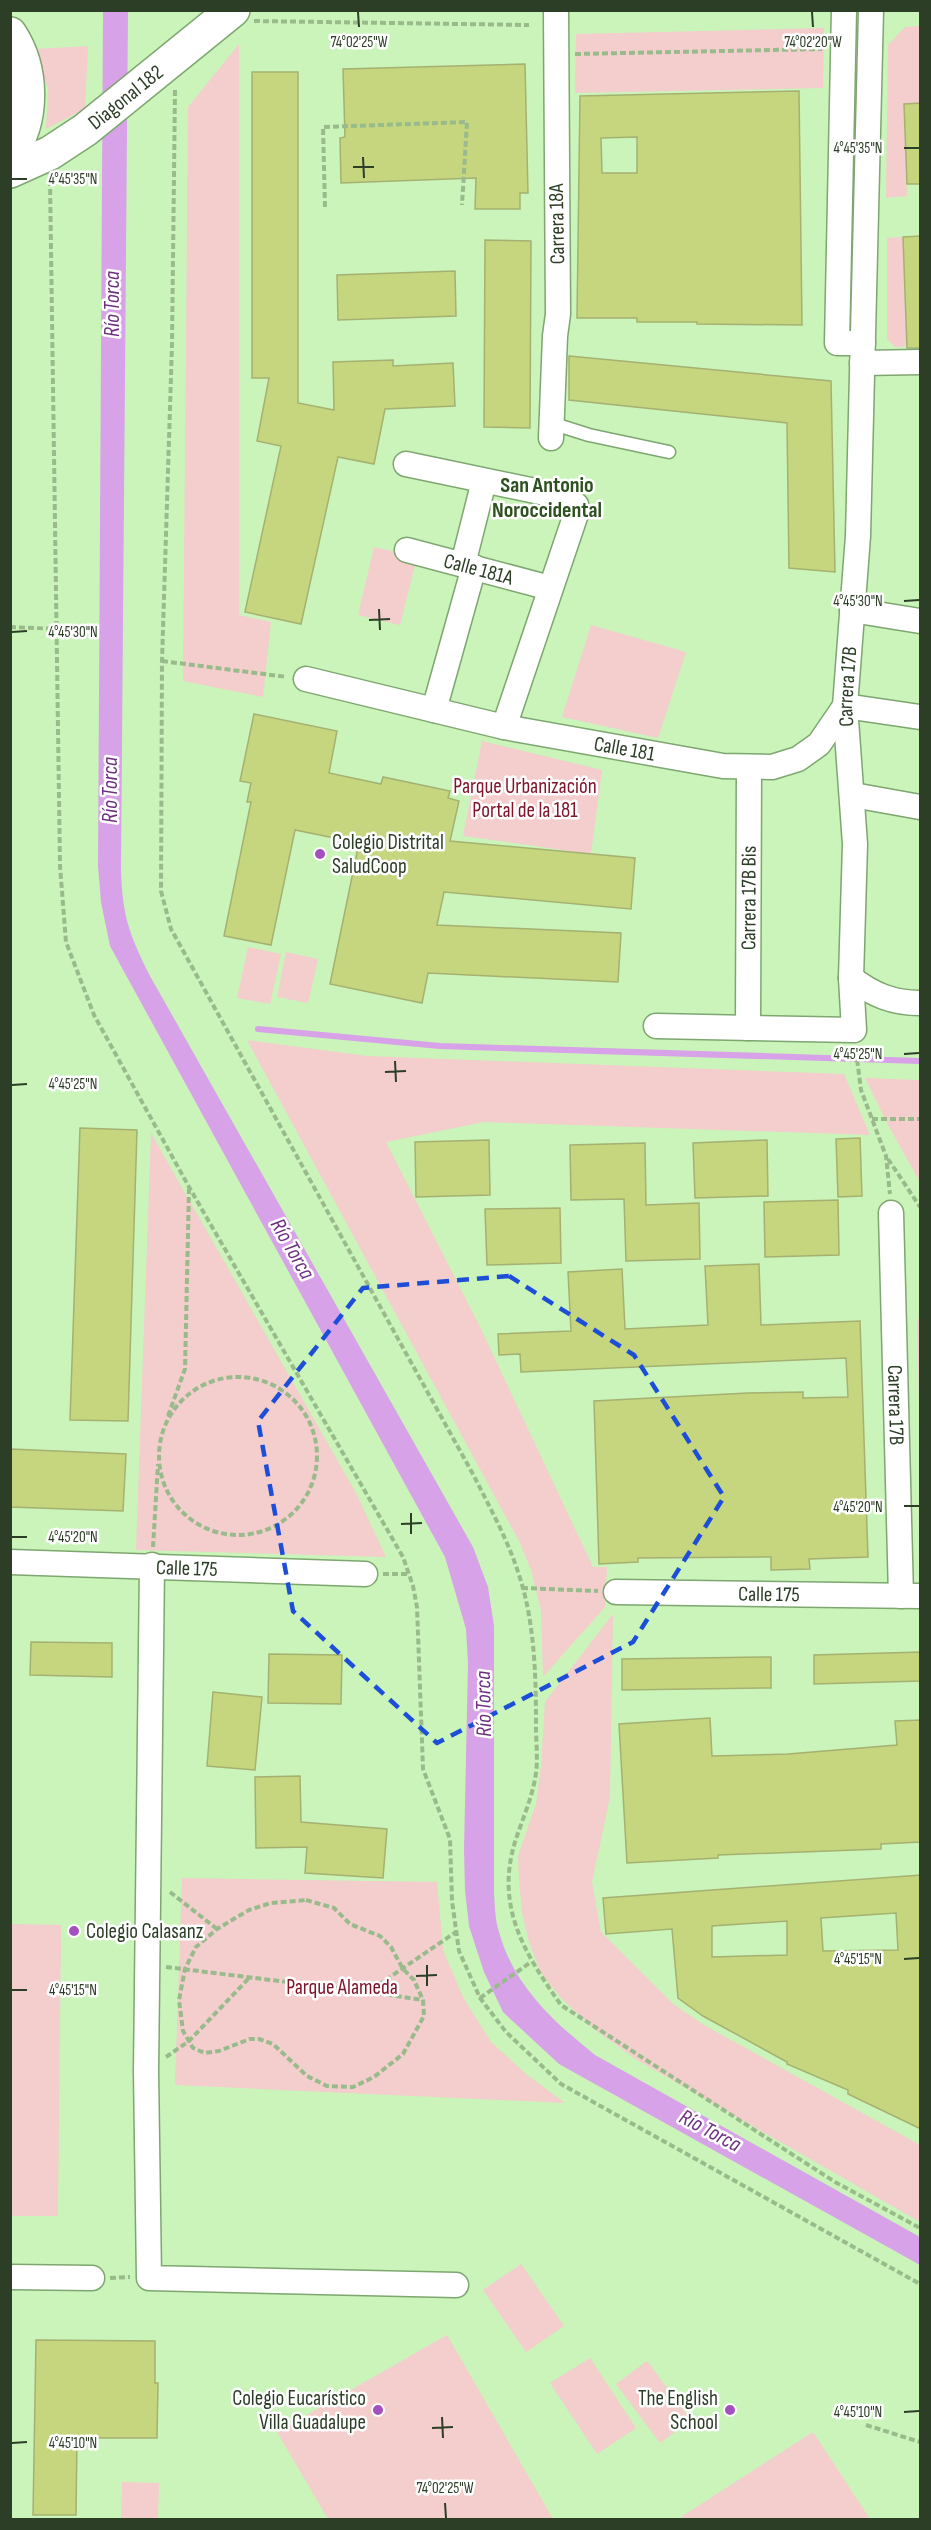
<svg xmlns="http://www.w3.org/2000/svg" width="931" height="2530" font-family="'Sofia Sans Condensed',sans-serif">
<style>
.green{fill:#f4cdcd}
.water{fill:#d7a2e8}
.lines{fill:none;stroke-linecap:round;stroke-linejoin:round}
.stream{stroke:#d7a2e8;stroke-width:6}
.building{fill:#c6d67f;stroke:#a5b170;stroke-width:1.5;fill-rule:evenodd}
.lane-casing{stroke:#7ea670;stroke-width:15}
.street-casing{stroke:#7ea670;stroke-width:27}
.secondary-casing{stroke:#7ea670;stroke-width:36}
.path{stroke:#99bb8c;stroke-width:4;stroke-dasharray:6 3;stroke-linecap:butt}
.lane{stroke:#fff;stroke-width:12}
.street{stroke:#fff;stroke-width:24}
.secondary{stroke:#fff;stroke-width:33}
.marked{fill:none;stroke:#1d4ed8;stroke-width:4.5;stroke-dasharray:12 8;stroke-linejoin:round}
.ticks{fill:none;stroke:#2d3e27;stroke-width:2}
.poi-dot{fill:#a450be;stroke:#fff;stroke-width:2}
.labels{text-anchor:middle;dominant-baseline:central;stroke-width:5;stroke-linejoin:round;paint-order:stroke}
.street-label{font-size:21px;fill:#2d3e27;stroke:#fff}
.park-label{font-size:21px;fill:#811429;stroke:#fff}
.poi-label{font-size:21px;fill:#2d3e27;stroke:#fff;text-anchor:start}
.water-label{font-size:22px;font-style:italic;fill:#6e2f81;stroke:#fff}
.neighbourhood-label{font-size:22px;font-weight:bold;fill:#2d511f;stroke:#fff}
.ticks-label{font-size:15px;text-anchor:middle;fill:#2d3e27;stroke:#fff;stroke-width:5;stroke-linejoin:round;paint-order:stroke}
</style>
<rect width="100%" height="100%" fill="#caf4ba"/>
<g class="green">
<path d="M920 26V103L904 104 907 196 886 198 888 45 905 27Z"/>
<path d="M824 28 823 88 575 93 576 34Z"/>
<path d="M239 44V615L271 622 263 697 183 681 188 107Z"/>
<path d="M88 46 85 109 46 129 48 89 34 49Z"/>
<path d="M857 51H859L857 209 850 208 855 52Z"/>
<path d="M853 235H855L857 329 847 332 849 237Z"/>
<path d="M903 237 906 329 920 346 895 347 887 339V238Z"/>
<path d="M374 547 417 557 400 625 358 615Z"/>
<path d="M591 625 686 652 658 738 562 717Z"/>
<path d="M482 741 602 770 591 854 463 836Z"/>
<path d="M248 947 281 954 270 1004 237 998Z"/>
<path d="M286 952 318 959 308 1003 277 997Z"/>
<path d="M247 1040 367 1056 844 1074 870 1135 484 1122 386 1142 481 1329 593 1567H607L605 1607 543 1677 541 1611 531 1570 519 1541Z"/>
<path d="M865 1078 920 1080V1182L887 1123Z"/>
<path d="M151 1133 356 1493 386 1557 136 1550Z"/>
<path d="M917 1319H920V1442Z"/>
<path d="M613 1614 610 1797 592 1882 601 1932 673 2004 704 2025 920 2145V2222L637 2060 594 2029 560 1997 540 1971 529 1942 522 1912 519 1880 518 1856 536 1804 541 1766 545 1702Z"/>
<path d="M182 1878 437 1882 443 1950 463 1997 491 2042 526 2074 565 2103 175 2085Z"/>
<path d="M11 1924 61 1925 58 2216H11Z"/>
<path d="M521 2264 564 2326 526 2352 483 2290Z"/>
<path d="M447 2335 553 2519H328L277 2432Z"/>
<path d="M590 2358 636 2428 597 2454 550 2383Z"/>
<path d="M647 2361 691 2420 660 2443 616 2384Z"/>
<path d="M813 2432 870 2519H682L681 2517Z"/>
<path d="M122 2482 159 2483 158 2519H121Z"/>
</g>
<path class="water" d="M128 10 121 868C122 915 129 934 150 976L473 1547 488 1587 494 1626V1894C495 1906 495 1920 499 1932 514 1986 553 2021 595 2055L920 2237V2265L559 2064 503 2012 484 1972 469 1926 465 1890 464 1850 468 1664 466 1629 445 1557 110 946 101 902 98 866 103 11Z"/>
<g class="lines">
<path class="stream" d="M258 1029 440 1046 920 1061"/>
</g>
<g class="building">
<path d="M525 64 528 193H520V209H475L476 178 341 183 340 138 345 137 343 69Z"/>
<path d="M252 72H298V403L334 410 333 362 393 360V366L453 363 455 406 385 409 374 464 338 457 301 624 245 612 281 446 257 441 269 378H252Z"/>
<path d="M799 91 802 325 697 324V322H637V318H577L580 96ZM637 137V173H602L601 138Z"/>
<path d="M921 103V184H907L904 104Z"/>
<path d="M921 236V348H907L903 237Z"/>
<path d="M485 240 531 241 530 428 484 427Z"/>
<path d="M455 271 456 316 338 320 337 275Z"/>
<path d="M569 356 831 381 835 572 789 568 787 423 569 400Z"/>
<path d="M254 714 337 731 329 773 381 784 383 777 450 791 448 798 459 801 450 841 635 858 631 909 444 892 437 925 621 933 618 982 428 973 422 1003 330 984 359 843 295 830 271 945 224 936 251 802H247L251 783 240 781Z"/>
<path d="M80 1128 137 1130 128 1421 70 1420Z"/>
<path d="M860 1138 862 1196 838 1197 836 1139Z"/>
<path d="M489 1140 490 1195 416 1197 415 1142Z"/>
<path d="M767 1140 768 1196 695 1198 693 1143Z"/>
<path d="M645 1143 646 1205 699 1203 700 1259 626 1261 624 1199 571 1200 570 1145Z"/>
<path d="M838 1200 839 1255 765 1257 764 1202Z"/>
<path d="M560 1208 561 1263 487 1265 485 1209Z"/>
<path d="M759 1264 761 1325 860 1321 868 1557 809 1559 810 1569 771 1570V1557L638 1558V1562L599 1564 594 1401 748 1393 803 1392V1398L848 1397 846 1358 521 1372 520 1354 499 1355 498 1334 571 1331 568 1272 622 1269 625 1329 708 1325 705 1266Z"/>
<path d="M10 1449 126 1454 123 1511 10 1507Z"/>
<path d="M31 1642 112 1643V1677L30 1675Z"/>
<path d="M921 1652V1681L814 1684V1655Z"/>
<path d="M269 1654 342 1655 341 1704 268 1703Z"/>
<path d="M771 1657V1688L622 1690V1659Z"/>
<path d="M213 1692 262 1697 255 1770 207 1766Z"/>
<path d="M710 1718 712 1756 788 1754 897 1745 895 1721 921 1720V1842L881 1844V1849L718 1855V1858L627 1863 619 1724Z"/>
<path d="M300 1776 301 1822 387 1829 383 1878 305 1873 307 1847 256 1848 255 1777Z"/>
<path d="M921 1875V2129L848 2094V2090L787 2064V2062L703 2016 678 1998 672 1929 606 1934 603 1898ZM896 1913 898 1950 823 1951 821 1918ZM787 1921V1955L712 1957V1926Z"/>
<path d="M36 2340 155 2341V2383H158L157 2438H77L76 2515H33Z"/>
</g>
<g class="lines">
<g class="lane-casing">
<path id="lane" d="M551 423 589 435 669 452"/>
</g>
<g class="street-casing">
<g id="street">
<path d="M844 10 837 343H863"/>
<path d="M862 363 920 362"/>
<path d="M551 438 555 336 558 314 556 10"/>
<path d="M406 464 564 497 576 505V514L504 727"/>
<path id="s1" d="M407 550 550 588"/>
<path d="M463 564 484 481"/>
<path d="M852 610 920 621"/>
<path id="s2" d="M306 679 504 727 723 766 772 767 798 759 819 744 845 706"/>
<path d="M845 706 920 717"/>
<path d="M434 710 474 567"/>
<path d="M853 795 920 807"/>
<path d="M851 978C873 995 893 1003 920 1003"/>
<path id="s3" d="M656 1026 854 1030 851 978 855 844 845 706 858 536 871 10"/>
<path id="s4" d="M748 1028 749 767"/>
<path id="s5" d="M891 1213 901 1596"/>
<path id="s6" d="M10 1562 365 1574"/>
<path d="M152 1565 146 2071 149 2278 456 2285"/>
<path id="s7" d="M616 1592 920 1596"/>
<path d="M10 2277 92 2278"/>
</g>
</g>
<g class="secondary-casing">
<g id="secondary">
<path d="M10 34C33 69 34 119 10 154"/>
<path id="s8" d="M10 171 50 153 85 130 233 10"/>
</g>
</g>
<g class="path">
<path d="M254 21 529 25"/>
<path d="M575 54 822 49"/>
<path d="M175 90 172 344 162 661 161 891 171 929 474 1476C490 1508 508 1540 519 1575 535 1623 536 1677 536 1727 536 1742 538 1758 536 1773 533 1796 522 1820 515 1842 495 1907 525 1954 561 2005L835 2182 920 2228"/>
<path d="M50 180 60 866 66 942 94 1015 189 1187 403 1557 413 1586 417 1607 423 1769 450 1839 452 1901 459 1951 480 1998 506 2032 561 2084 920 2284"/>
<path d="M325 207 323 127 467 122 462 205"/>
<path d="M10 627 58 629"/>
<path d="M162 661 287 677"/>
<path d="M856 1051 861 1090 886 1156 890 1194"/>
<path d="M872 1119H920"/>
<path d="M888 1159 920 1207"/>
<circle cx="238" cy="1456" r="79"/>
<path d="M168 1416 185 1369 189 1189"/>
<path d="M153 1547 158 1464"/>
<path d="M383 1574H409"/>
<path d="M522 1588 598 1591"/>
<path d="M170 1892 217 1929"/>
<path d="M306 1900 334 1908 350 1924 380 1936 391 1947 403 1969 414 1980 423 2000 424 2016 403 2054 374 2077 353 2087 327 2086 307 2076 273 2044 259 2039H250L219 2051 205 2053 193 2048 183 2031 179 2000 185 1969 196 1947 217 1929 249 1910 271 1903Z"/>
<path d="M166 1967 368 1992 456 1932"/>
<path d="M369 1992 423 2000"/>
<path d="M480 1998 531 1962"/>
<path d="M166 2057 189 2041 249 1978"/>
<path d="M110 2278 130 2277"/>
<path d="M866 2425 920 2442"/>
</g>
<use href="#lane" class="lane"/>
<use href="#street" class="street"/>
<use href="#secondary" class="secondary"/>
</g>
<path class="marked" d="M509 1276 634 1355 724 1497 633 1642 437 1743 293 1611 258 1421 363 1288Z"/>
<path class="ticks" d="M358 12 359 27M812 12 813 27M904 148H919M363 157 364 178M353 167H374M12 179H27M904 601 919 600M379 609 380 630M369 620 390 619M12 632 27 631M904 1054 919 1053M395 1061 396 1082M385 1072 406 1071M12 1085 27 1084M904 1506H919M411 1513V1534M401 1524 422 1523M12 1537H27M904 1959 919 1958M427 1965V1986M416 1976 437 1975M12 1990H27M904 2412 919 2411M442 2417 443 2438M432 2428 453 2427M12 2443 27 2442M445 2503 446 2518"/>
<g class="poi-dot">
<circle cx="320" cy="854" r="6"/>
<circle cx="74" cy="1931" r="6"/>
<circle cx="378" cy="2410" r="6"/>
<circle cx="730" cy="2410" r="6"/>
</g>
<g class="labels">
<g class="street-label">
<text stroke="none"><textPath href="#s8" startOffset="138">Diagonal 182</textPath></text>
<text transform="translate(557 224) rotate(-91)">Carrera 18A</text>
<text stroke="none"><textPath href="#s1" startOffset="74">Calle 181A</textPath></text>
<text stroke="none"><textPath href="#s3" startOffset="542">Carrera 17B</textPath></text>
<text stroke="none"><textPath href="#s2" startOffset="326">Calle 181</textPath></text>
<text stroke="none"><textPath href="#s4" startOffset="130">Carrera 17B Bis</textPath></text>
<text stroke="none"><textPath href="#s5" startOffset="192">Carrera 17B</textPath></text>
<text stroke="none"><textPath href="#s6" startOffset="177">Calle 175</textPath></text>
<text stroke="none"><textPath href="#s7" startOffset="153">Calle 175</textPath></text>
</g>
<g class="park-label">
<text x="525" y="786">Parque Urbanización<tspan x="525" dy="24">Portal de la 181</tspan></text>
<text x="342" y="1987">Parque Alameda</text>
</g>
<g class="poi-label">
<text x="332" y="842">Colegio Distrital<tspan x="332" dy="24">SaludCoop</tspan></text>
<text x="86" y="1931">Colegio Calasanz</text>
<text x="366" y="2398" text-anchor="end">Colegio Eucarístico<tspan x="366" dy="24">Villa Guadalupe</tspan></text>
<text x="718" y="2398" text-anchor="end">The English<tspan x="718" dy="24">School</tspan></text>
</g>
<g class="water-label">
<text transform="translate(112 304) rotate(-90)">Río Torca</text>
<text transform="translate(110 790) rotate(-90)">Río Torca</text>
<text transform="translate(292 1249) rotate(60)">Río Torca</text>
<text transform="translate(484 1704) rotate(-91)">Río Torca</text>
<text transform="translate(710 2131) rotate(28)">Río Torca</text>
</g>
<g class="neighbourhood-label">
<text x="547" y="485">San Antonio<tspan x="547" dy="25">Noroccidental</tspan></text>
</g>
</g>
<g class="ticks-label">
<text x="359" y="47">74°02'25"W</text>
<text x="813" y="47">74°02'20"W</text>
<text x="858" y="153">4°45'35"N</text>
<text x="73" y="184">4°45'35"N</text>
<text x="858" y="606">4°45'30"N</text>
<text x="73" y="637">4°45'30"N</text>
<text x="858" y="1059">4°45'25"N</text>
<text x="73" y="1089">4°45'25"N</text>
<text x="858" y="1512">4°45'20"N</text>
<text x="73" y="1542">4°45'20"N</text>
<text x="858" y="1964">4°45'15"N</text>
<text x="73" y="1995">4°45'15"N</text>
<text x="858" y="2417">4°45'10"N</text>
<text x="73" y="2448">4°45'10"N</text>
<text x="445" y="2493">74°02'25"W</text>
</g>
<rect width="931" height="2530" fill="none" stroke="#2d3e27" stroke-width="24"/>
</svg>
